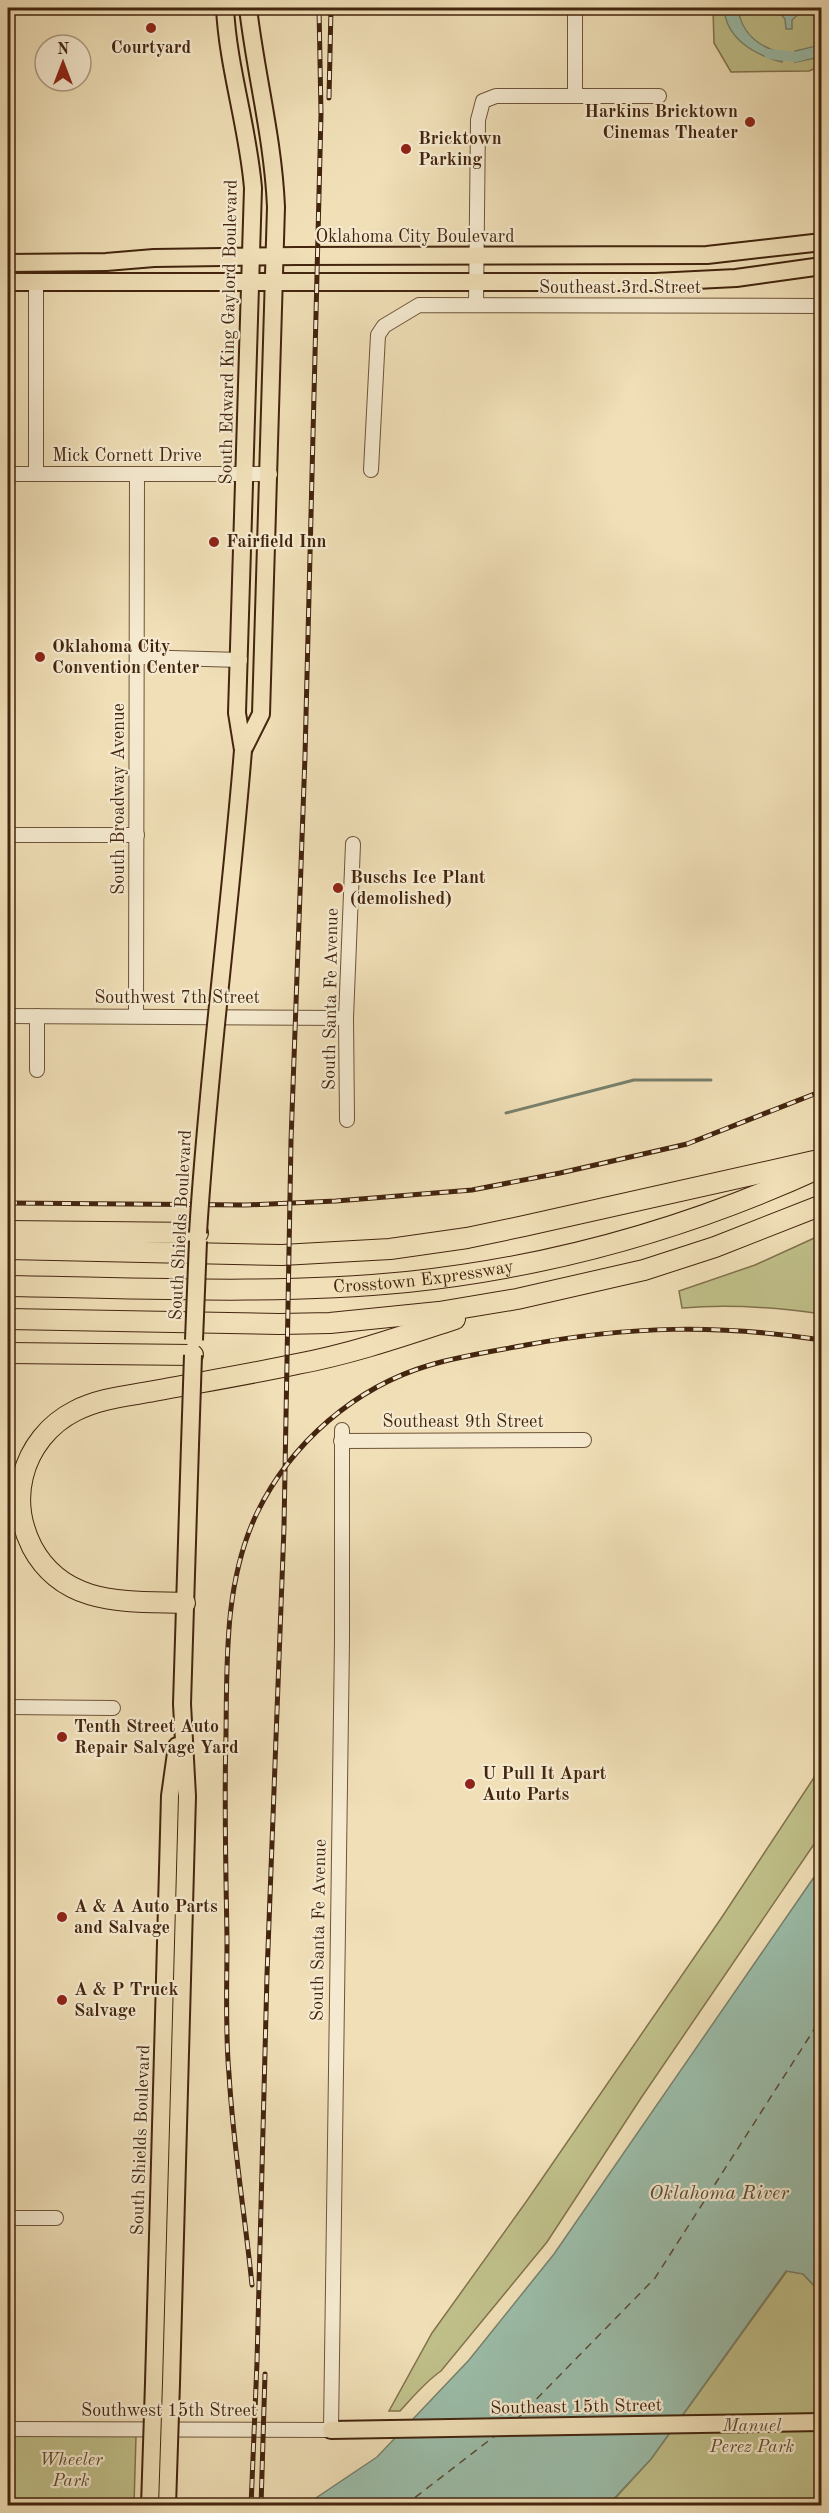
<svg xmlns="http://www.w3.org/2000/svg" width="829" height="2513" font-family="'Old Standard TT',serif">
<style>
.green{fill:#c0c08a;stroke:#82724c;stroke-width:1.5}
.water{fill:#9bbdaa;stroke:#78806c;stroke-width:1.5}
.lines{fill:none;stroke-linecap:round;stroke-linejoin:round}
.stream{stroke:#78806c;stroke-width:3}
.canal{stroke:#9bbdaa;stroke-width:10}
.ferry{stroke:#594b35;stroke-width:1.5;stroke-dasharray:8 6;stroke-linecap:butt}
.minor-casing{stroke:#6e5438;stroke-width:16}
.major-casing{stroke:#43250e;stroke-width:20}
.highway-casing{stroke:#43250e;stroke-width:22}
.minor{stroke:#f5ead0;stroke-width:14}
.major{stroke:#f0dfb7;stroke-width:16}
.highway{stroke:#f0dfb7;stroke-width:20}
.rail-casing{stroke:#43250e;stroke-width:5}
.rail{stroke:#f5ead0;stroke-width:3;stroke-dasharray:9;stroke-linecap:butt}
.major-bridge-casing{stroke:#43250e;stroke-width:20;stroke-linecap:butt}
.major-bridge{stroke:#f0dfb7;stroke-width:16}
.poi-dot{fill:#8f2418;stroke:#f5ead0;stroke-width:2}
.labels{text-anchor:middle;dominant-baseline:central;stroke-width:4.5;stroke-linejoin:round;paint-order:stroke}
.poi-label{font-size:18px;font-weight:bold;fill:#43250e;stroke:#f5ead0;text-anchor:start}
.street-label{font-size:18px;fill:#43250e;stroke:#f5ead0}
.park-label{font-size:18px;font-style:italic;fill:#624c2d;stroke:#f5ead0}
.water-label{font-size:20px;font-style:italic;fill:#594b35;stroke:#f5ead0}
</style>
<rect width="100%" height="100%" fill="#f0dfb7"/>
<filter id="stains"><feTurbulence type="fractalNoise" baseFrequency=".00333" numOctaves="4"/><feColorMatrix values="0 0 0 0 .2 0 0 0 0 .09 0 0 0 0 .02 0 0 0 .5 -.17"/></filter>
<radialGradient id="worn" r=".72"><stop offset=".6" stop-color="#630" stop-opacity="0"/><stop offset="1" stop-color="#630" stop-opacity=".3"/></radialGradient>
<g class="green">
<path d="M713 8H821V66L809 71 731 72 714 43Z"/>
<path d="M821 1235V1314C774 1307 729 1304 682 1308L679 1291 755 1265Z"/>
<path d="M821 1767V1834L641 2098 547 2242 441 2371C425 2382 414 2396 400 2411H389L432 2333 526 2202 722 1917Z"/>
<path d="M787 2271 802 2273 821 2293V2505L608 2506 651 2459Z"/>
<path d="M8 2436H136L134 2505H8Z"/>
</g>
<g class="water">
<path d="M724 8H738C741 33 759 47 782 53V62C755 55 726 39 724 8Z"/>
<path d="M775 8H803V10L792 20V29H786L785 19Z"/>
<path d="M821 45V57L795 62V51Z"/>
<path d="M821 1867 822 2244 814 2252 821 2254V2293L803 2274 786 2271 651 2459 608 2505 304 2506 377 2457 469 2360 554 2254Z"/>
</g>
<g class="lines">
<path class="stream" d="M506 1113 634 1080H711"/>
<path class="canal" d="M769 54 796 57 822 50"/>
<g class="ferry">
<path d="M517 2419 655 2278 822 2017"/>
<path d="M404 2506 496 2435"/>
</g>
<g class="minor-casing">
<g id="minor">
<path d="M575 96V8"/>
<path d="M36 282V474"/>
<path d="M476 305 478 120 483 101 496 96H659"/>
<path d="M371 470 378 335 384 326 419 305 822 306"/>
<path d="M8 474H270"/>
<path d="M137 657 240 660"/>
<path d="M8 835H137"/>
<path d="M8 1016 346 1018"/>
<path d="M37 1016V1070"/>
<path d="M136 1016 137 474"/>
<path d="M347 1120 346 1018 353 844"/>
<path d="M341 1441 584 1440"/>
<path d="M8 1707 113 1708"/>
<path d="M8 2218H56"/>
<path d="M8 2429 331 2430 342 1641V1430"/>
</g>
</g>
<g class="major-casing">
<g id="major">
<path d="M225 8C228 68 248 127 253 188L237 713 243 750"/>
<path d="M8 263 106 262 154 258 297 256 707 255 822 242"/>
<path d="M8 282H655L736 278 822 266"/>
<path d="M243 750 261 714 276 207C273 138 256 76 248 8"/>
<path d="M154 2383 170 1796 177 1746"/>
<path d="M171 2383 187 1796 182 1704 190 1445"/>
<path d="M331 2430 822 2422"/>
</g>
</g>
<g class="highway-casing">
<g id="highway">
<path d="M8 1231 198 1233"/>
<path d="M8 1249 282 1255 390 1249 467 1238 524 1226 814 1161"/>
<path id="s1" d="M8 1286C140 1288 275 1295 407 1282 550 1267 692 1227 822 1167"/>
<path d="M8 1319 280 1324 330 1323 439 1312 517 1299 644 1270 715 1247 822 1205"/>
<path d="M8 1353 193 1355"/>
<path d="M185 1603C127 1601 64 1607 32 1547 21 1525 17 1500 23 1476 30 1448 49 1424 75 1411 100 1398 128 1396 154 1391 202 1382 250 1374 297 1364 351 1354 403 1336 455 1319"/>
</g>
</g>
<use href="#minor" class="minor"/>
<use href="#major" class="major"/>
<use href="#highway" class="highway"/>
<g class="rail-casing">
<g id="rail">
<path d="M329 98 331 8"/>
<path d="M8 1203 246 1205 336 1201 472 1190 560 1173 687 1144 822 1091"/>
<path d="M252 2285C245 2215 233 2145 229 2074 225 2030 227 1985 227 1940 226 1872 224 1803 226 1735 227 1661 224 1582 257 1513 291 1443 355 1387 430 1365 461 1356 494 1351 526 1345 630 1326 717 1324 822 1340"/>
<path d="M251 2506 257 2362 267 1975 284 1527 291 1141 305 756 321 114 319 8"/>
<path d="M261 2506 265 2374"/>
</g>
</g>
<use href="#rail" class="rail"/>
<g class="major-bridge-casing">
<g id="major-bridge">
<path d="M198 1233C208 1071 230 911 243 750"/>
<path d="M194 1340 198 1241"/>
<path d="M190 1445 193 1355"/>
<path d="M150 2506 154 2383"/>
<path d="M167 2506 171 2383"/>
</g>
</g>
<use href="#major-bridge" class="major-bridge"/>
</g>
<g class="poi-dot">
<circle cx="151" cy="28" r="6"/>
<circle cx="750" cy="122" r="6"/>
<circle cx="406" cy="149" r="6"/>
<circle cx="214" cy="542" r="6"/>
<circle cx="40" cy="657" r="6"/>
<circle cx="338" cy="888" r="6"/>
<circle cx="62" cy="1737" r="6"/>
<circle cx="470" cy="1784" r="6"/>
<circle cx="62" cy="1917" r="6"/>
<circle cx="62" cy="2000" r="6"/>
</g>
<g class="labels">
<g class="poi-label">
<text x="151" y="48" text-anchor="middle">Courtyard</text>
<text x="738" y="112" text-anchor="end">Harkins Bricktown<tspan x="738" dy="21">Cinemas Theater</tspan></text>
<text x="418" y="139">Bricktown<tspan x="418" dy="21">Parking</tspan></text>
<text x="226" y="542">Fairfield Inn</text>
<text x="52" y="647">Oklahoma City<tspan x="52" dy="21">Convention Center</tspan></text>
<text x="350" y="878">Buschs Ice Plant<tspan x="350" dy="21">(demolished)</tspan></text>
<text x="74" y="1727">Tenth Street Auto<tspan x="74" dy="21">Repair Salvage Yard</tspan></text>
<text x="482" y="1774">U Pull It Apart<tspan x="482" dy="21">Auto Parts</tspan></text>
<text x="74" y="1907">A &amp; A Auto Parts<tspan x="74" dy="21">and Salvage</tspan></text>
<text x="74" y="1990">A &amp; P Truck<tspan x="74" dy="21">Salvage</tspan></text>
</g>
<g class="street-label">
<text x="415" y="237">Oklahoma City Boulevard</text>
<text x="620" y="288">Southeast 3rd Street</text>
<text transform="translate(229 332) rotate(-89)">South Edward King Gaylord Boulevard</text>
<text x="127" y="456">Mick Cornett Drive</text>
<text transform="translate(119 799) rotate(-90)">South Broadway Avenue</text>
<text x="177" y="998">Southwest 7th Street</text>
<text transform="translate(331 999) rotate(-89)">South Santa Fe Avenue</text>
<text transform="translate(181 1225) rotate(-87)">South Shields Boulevard</text>
<text stroke="none"><textPath href="#s1" startOffset="416">Crosstown Expressway</textPath></text>
<text x="463" y="1422">Southeast 9th Street</text>
<text transform="translate(319 1930) rotate(-89)">South Santa Fe Avenue</text>
<text transform="translate(141 2140) rotate(-88)">South Shields Boulevard</text>
<text transform="translate(576 2407) rotate(-1)">Southeast 15th Street</text>
<text x="169" y="2411">Southwest 15th Street</text>
</g>
<g class="park-label">
<text x="752" y="2426">Manuel<tspan x="752" dy="21">Perez Park</tspan></text>
<text x="71" y="2460">Wheeler<tspan x="71" dy="21">Park</tspan></text>
</g>
<g class="water-label">
<text x="719" y="2194">Oklahoma River</text>
</g>
</g>
<rect width="829" height="2513" fill="none" stroke="#f0dfb7" stroke-width="30"/>
<rect x="9" y="9" width="811" height="2495" fill="none" stroke="#43250e" stroke-width="3"/>
<rect x="15" y="15" width="799" height="2483" fill="none" stroke="#43250e" stroke-width="1.5"/>
<g transform="translate(63 63)"><circle r="28" fill="#f5ead0" stroke="#ae9b82" stroke-width="1.5"/>
<path d="M0-4.5L10 22L0 15L-10 22Z" fill="#8f2418"/>
<text y="-9" font-size="16" font-weight="bold" text-anchor="middle" fill="#43250e">N</text>
</g>
<rect width="100%" height="100%" filter="url(#stains)"/>
<rect width="100%" height="100%" fill="url(#worn)"/>
</svg>
